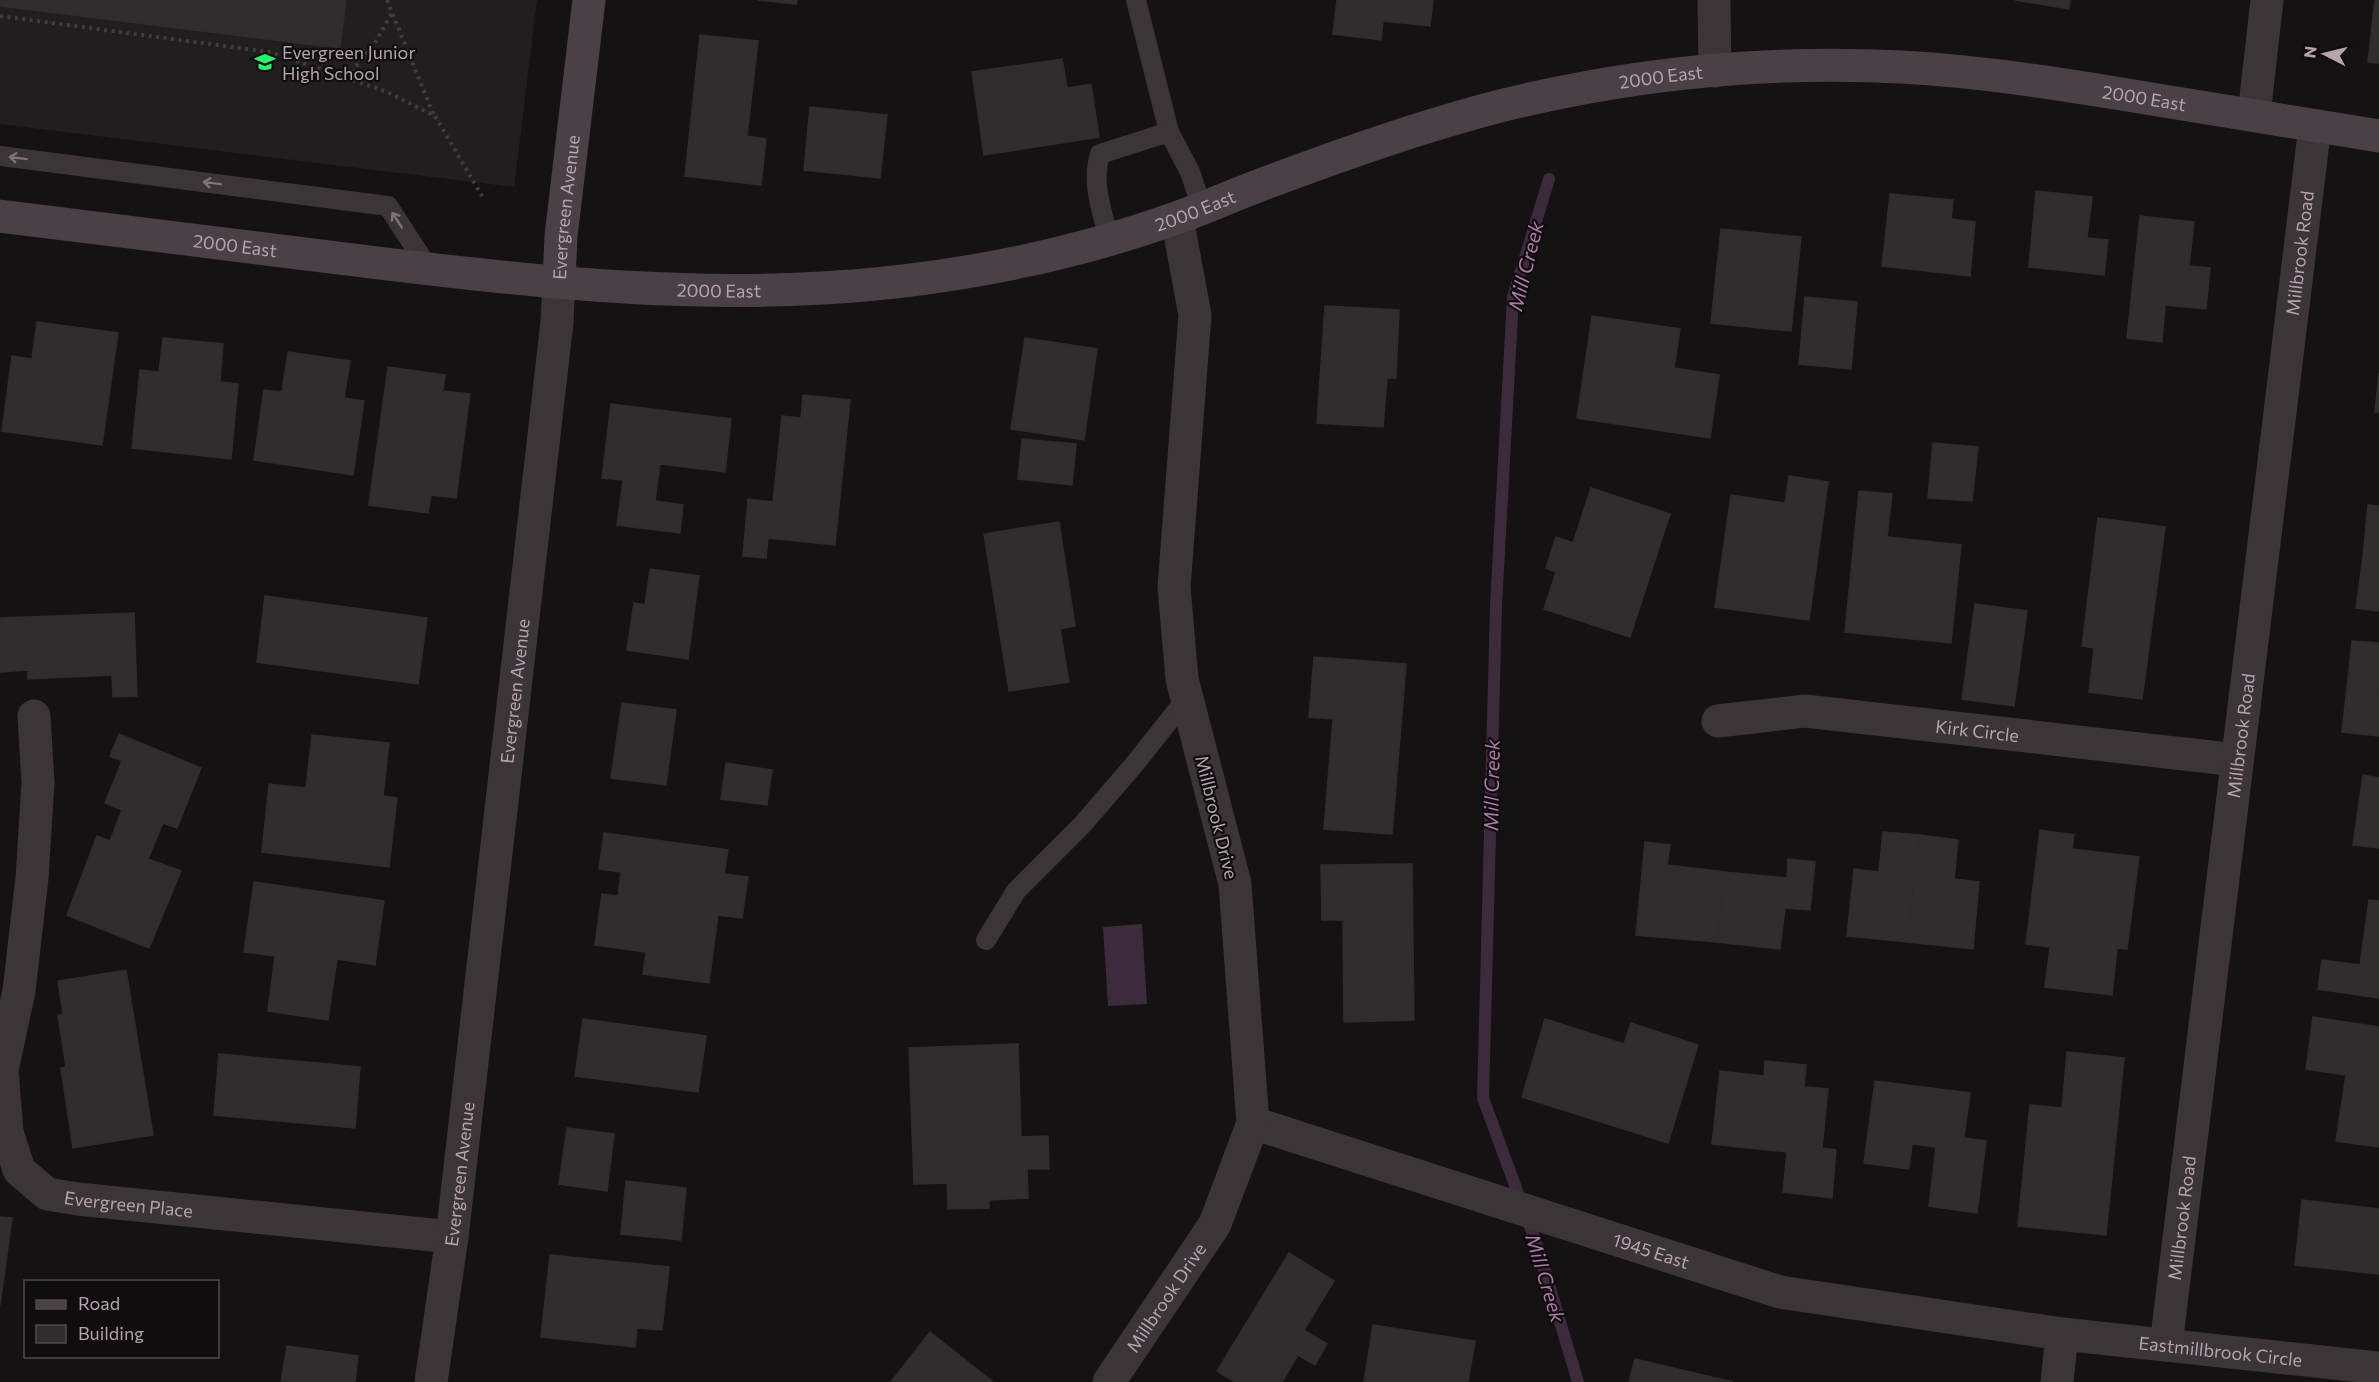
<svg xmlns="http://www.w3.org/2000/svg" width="2379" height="1382" font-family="Commissioner,sans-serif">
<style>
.built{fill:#211e1f}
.water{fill:#3d2b3c}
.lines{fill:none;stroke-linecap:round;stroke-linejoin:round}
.stream{stroke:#3d2b3c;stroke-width:12}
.building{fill:#312d2e;stroke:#302c2d;stroke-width:1.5}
.path{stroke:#423b3f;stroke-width:4;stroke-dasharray:3 4.5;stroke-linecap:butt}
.lane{stroke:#3c3538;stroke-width:20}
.street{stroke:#3c3538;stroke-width:33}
.secondary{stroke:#494146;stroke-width:33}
.oneway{stroke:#7f7279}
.labels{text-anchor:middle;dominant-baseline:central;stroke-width:4.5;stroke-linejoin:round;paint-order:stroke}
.poi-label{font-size:18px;fill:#b6a3af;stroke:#0f0d0e;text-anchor:start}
.street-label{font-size:18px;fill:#b6a3af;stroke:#0f0d0e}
.water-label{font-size:20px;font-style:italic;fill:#b377ab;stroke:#0f0d0e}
</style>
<rect width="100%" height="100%" fill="#141213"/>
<path class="built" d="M0 0H537L514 187 0 124Z"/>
<path class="water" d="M1142 924 1147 1004 1108 1006 1103 927Z"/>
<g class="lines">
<path class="stream" d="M1549 179 1513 297 1496 606 1483 1098 1538 1248 1578 1382"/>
</g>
<g class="building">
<path d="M0 0H346L340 48 0 6Z"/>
<path d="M758 0H797L796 4Z"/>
<path d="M1337 0H1433L1430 26 1383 21 1381 40 1333 34Z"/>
<path d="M2015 0H2070L2069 9Z"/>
<path d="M2375 0H2379V63L2368 62Z"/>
<path d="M700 35 758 41 747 136 766 139 761 185 685 176Z"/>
<path d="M1062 59 1067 88 1091 84 1099 137 984 155 972 72Z"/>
<path d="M810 107 887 115 880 178 804 170Z"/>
<path d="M2036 191 2092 197 2087 238 2108 240 2104 275 2029 267Z"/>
<path d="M1890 194 1953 200 1951 219 1975 222 1970 276 1882 266Z"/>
<path d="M2140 216 2194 222 2189 266 2210 268 2206 309 2165 305 2162 342 2127 338Z"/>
<path d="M1721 229 1801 237 1791 331 1711 323Z"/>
<path d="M1805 297 1857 302 1851 369 1799 364Z"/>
<path d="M1325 306 1399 310 1396 378H1387L1383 427 1317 423Z"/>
<path d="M1592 316 1680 329 1674 368 1719 375 1710 438 1577 418Z"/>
<path d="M37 322 118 333 102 445 2 431 12 356 32 359Z"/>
<path d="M163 338 223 344 220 382 238 384 231 459 132 448 140 370 159 372Z"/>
<path d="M1025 338 1097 349 1084 440 1011 429Z"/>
<path d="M288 352 350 361 344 398 364 401 353 475 254 460 264 390 282 392Z"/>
<path d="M388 367 445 375 443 391 470 394 456 498 431 495 428 513 369 505Z"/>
<path d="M2379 373V412H2375Z"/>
<path d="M803 395 850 400 835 545 768 538 766 558 743 556 748 499 773 502 782 416 801 418Z"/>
<path d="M611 404 731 419 725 472 660 464 655 501 683 505 680 533 617 525 623 480 602 478Z"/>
<path d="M1022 439 1076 444 1072 485 1018 479Z"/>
<path d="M1933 443 1978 447 1972 501 1928 498Z"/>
<path d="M1789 476 1828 482 1809 620 1715 607 1731 495 1785 503Z"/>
<path d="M1591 488 1670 514 1630 637 1544 609 1556 572 1546 568 1556 537 1573 543Z"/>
<path d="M1859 491 1892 494 1887 537 1961 545 1951 643 1845 632Z"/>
<path d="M2368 505 2379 506V559L2363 557Z"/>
<path d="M2098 518 2165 527 2142 699 2089 692 2094 648 2082 646Z"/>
<path d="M1059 522 1075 626 1060 629 1069 682 1009 691 984 534Z"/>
<path d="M2363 557 2379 559V611L2356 608Z"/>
<path d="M650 569 699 576 688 659 627 650 634 603 645 605Z"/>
<path d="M265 596 427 618 418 684 257 662Z"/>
<path d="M1975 604 2027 611 2014 706 1962 699Z"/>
<path d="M134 613 137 696 113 697 112 675 28 679V670L0 672V618Z"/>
<path d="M2352 641 2379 643V691L2347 688Z"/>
<path d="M1314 657 1406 664 1392 834 1324 829 1333 719 1309 717Z"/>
<path d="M2347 688 2379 691V736L2342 732Z"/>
<path d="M622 703 676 710 666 785 611 778Z"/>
<path d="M119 734 201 768 177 828 163 823 148 859 181 871 149 948 67 915 97 836 110 841 122 810 105 803 122 761 110 756Z"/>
<path d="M312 735 389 743 383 796 397 798 389 867 262 852 269 784 306 788Z"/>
<path d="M726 763 772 770 767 805 721 799Z"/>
<path d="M2363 775 2379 778V848L2353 845Z"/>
<path d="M2040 830 2074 835 2072 849 2139 857 2127 949 2117 948 2112 995 2045 987 2050 947 2026 944Z"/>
<path d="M1883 832 1919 835 1908 942 1847 936 1854 869 1879 872Z"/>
<path d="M604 833 728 850 724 874 748 877 742 918 718 915 709 983 643 974 646 952 595 945 602 894 618 896 621 872 599 869Z"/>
<path d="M1919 835 1958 840 1954 879 1979 882 1973 949 1908 942Z"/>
<path d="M1645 842 1670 845 1667 865 1725 872 1717 942 1636 935Z"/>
<path d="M1788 859 1815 862 1810 910 1785 908 1780 949 1717 942 1725 872 1787 878Z"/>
<path d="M1412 864 1414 1020 1344 1022 1343 920H1322L1321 865Z"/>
<path d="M254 882 384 901 375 965 337 959 328 1020 268 1011 275 956 244 952Z"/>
<path d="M2369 900 2379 901V998L2318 989 2322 960 2360 965Z"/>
<path d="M126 970 153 1135 73 1148 61 1068 66 1067 58 1015 63 1014 58 981Z"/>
<path d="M2313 1017 2379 1027V1147L2336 1141 2346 1075 2306 1069Z"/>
<path d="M583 1019 706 1036 698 1092 575 1076Z"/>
<path d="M1545 1019 1624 1044 1631 1023 1698 1045 1668 1143 1522 1097Z"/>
<path d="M1018 1044 1021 1137 1048 1136 1049 1169H1027L1028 1198 989 1200V1208L948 1209 947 1183 914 1184 909 1048Z"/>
<path d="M2067 1052 2124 1058 2106 1235 2018 1226 2030 1105 2062 1108Z"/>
<path d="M219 1054 360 1067 355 1128 214 1115Z"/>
<path d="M1765 1061 1806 1065 1804 1087 1828 1089 1822 1148 1836 1150 1832 1198 1783 1192 1787 1152 1712 1144 1720 1071 1764 1076Z"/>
<path d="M1875 1081 1970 1093 1964 1138 1986 1141 1977 1213 1929 1206 1936 1147 1912 1144 1909 1169 1864 1163Z"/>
<path d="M567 1128 614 1134 607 1191 559 1184Z"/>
<path d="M626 1181 686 1188 681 1240 621 1234Z"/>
<path d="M2302 1200 2379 1209V1274L2295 1265Z"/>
<path d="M0 1217 12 1218 0 1305Z"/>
<path d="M1289 1253 1334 1281 1304 1330 1327 1344 1315 1365 1298 1355 1282 1382H1235L1217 1371Z"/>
<path d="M550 1255 669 1267 662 1330 637 1328 635 1347 541 1337Z"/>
<path d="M1373 1325 1475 1341 1468 1382H1364Z"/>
<path d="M930 1332 993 1382H891Z"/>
<path d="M287 1346 358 1356 355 1382H281Z"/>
<path d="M1635 1359 1733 1382H1629Z"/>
</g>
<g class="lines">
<g class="path">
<path d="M387 0 434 116"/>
<path d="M0 16 269 52 385 91 435 116 482 196"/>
<path d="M347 78 376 41 392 13"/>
</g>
<g class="lane">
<path d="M1136 0 1169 132"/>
<path d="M0 156 388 206 429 269"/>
<path d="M1109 239C1102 211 1091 183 1100 154L1169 132 1190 172 1202 208"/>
<path d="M986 940 1016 891 1082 825 1133 766 1187 698"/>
</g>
<g class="street">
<path d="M1714 0 1715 71"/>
<path d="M2254 115 2267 0"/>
<path id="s1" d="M34 716 38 783 32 878 19 991 2 1070 7 1132 19 1170 47 1194 78 1199 452 1237"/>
<path id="s2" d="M1718 721 1805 711 2237 760"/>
<path id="s3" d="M1253 1123 1780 1292 2062 1334 2379 1368"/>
<path id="s4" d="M2166 1345 2315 126"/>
<path id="s5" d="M431 1382 452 1237 557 322 559 281"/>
<path id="s6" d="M1109 1382 1215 1224 1253 1123 1235 884 1182 679 1174 587 1195 315 1177 218"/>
<path d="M2057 1382 2062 1334"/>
</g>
<g class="secondary">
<path id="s7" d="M0 216C121 231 241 246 362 261 539 283 717 302 895 282 991 271 1088 250 1179 217 1205 208 1231 196 1258 186 1337 156 1418 127 1500 106 1621 76 1749 62 1874 66 1955 68 2035 80 2115 93 2203 107 2291 122 2379 136"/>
<path id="s8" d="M559 281 561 236 589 0"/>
</g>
</g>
<defs><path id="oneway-shaft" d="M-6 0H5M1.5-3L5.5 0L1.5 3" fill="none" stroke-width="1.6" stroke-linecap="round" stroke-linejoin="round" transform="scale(1.5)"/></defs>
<g class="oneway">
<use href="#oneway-shaft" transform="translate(18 158) rotate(-173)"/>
<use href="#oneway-shaft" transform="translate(212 183) rotate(-173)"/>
<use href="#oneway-shaft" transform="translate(397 220) rotate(-123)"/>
</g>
<defs>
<g id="school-bare" transform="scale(1.62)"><path d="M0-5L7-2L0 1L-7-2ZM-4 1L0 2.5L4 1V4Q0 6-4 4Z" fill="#21fd6b" stroke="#0f0d0e" stroke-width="2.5" paint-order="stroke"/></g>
</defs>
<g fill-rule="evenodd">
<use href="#school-bare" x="265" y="62"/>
</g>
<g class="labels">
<g class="poi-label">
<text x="282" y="52">Evergreen Junior<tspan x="282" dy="21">High School</tspan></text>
</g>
<g class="street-label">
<text stroke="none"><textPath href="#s7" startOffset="1695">2000 East</textPath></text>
<text stroke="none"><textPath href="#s7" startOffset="2181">2000 East</textPath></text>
<text stroke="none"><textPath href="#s8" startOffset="74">Evergreen Avenue</textPath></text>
<text stroke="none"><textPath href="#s7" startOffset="1209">2000 East</textPath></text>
<text stroke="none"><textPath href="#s7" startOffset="237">2000 East</textPath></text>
<text stroke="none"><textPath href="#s4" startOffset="1100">Millbrook Road</textPath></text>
<text stroke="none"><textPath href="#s7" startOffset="723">2000 East</textPath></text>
<text stroke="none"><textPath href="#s5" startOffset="696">Evergreen Avenue</textPath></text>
<text stroke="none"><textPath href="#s2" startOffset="261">Kirk Circle</textPath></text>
<text stroke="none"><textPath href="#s4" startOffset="614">Millbrook Road</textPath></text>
<text transform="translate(1217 817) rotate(76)">Millbrook Drive</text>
<text stroke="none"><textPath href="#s5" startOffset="210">Evergreen Avenue</textPath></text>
<text stroke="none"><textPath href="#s1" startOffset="578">Evergreen Place</textPath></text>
<text stroke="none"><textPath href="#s4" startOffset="128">Millbrook Road</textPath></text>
<text stroke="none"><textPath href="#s3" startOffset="418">1945 East</textPath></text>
<text stroke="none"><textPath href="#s6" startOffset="102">Millbrook Drive</textPath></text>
<text stroke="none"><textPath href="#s3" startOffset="998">Eastmillbrook Circle</textPath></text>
</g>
<g class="water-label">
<text transform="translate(1525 266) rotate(-76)">Mill Creek</text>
<text transform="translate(1491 785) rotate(-89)">Mill Creek</text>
<text transform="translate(1546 1278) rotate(73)">Mill Creek</text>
</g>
</g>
<rect x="24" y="1280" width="195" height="78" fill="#0f0d0e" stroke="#52494e" stroke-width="1.5"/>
<rect x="36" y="1300" width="30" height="9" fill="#494146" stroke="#52494e" stroke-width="1.5"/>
<text x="78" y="1310" font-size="18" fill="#b6a3af">Road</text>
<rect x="36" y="1325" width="30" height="18" fill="#312d2e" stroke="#52494e" stroke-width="1.5"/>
<text x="78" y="1340" font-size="18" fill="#b6a3af">Building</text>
<g transform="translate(2325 54) rotate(277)" stroke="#0f0d0e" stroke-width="4.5" paint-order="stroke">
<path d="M0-4.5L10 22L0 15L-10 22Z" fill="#b6a3af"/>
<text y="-9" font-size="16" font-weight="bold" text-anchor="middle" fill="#b6a3af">N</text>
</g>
</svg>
